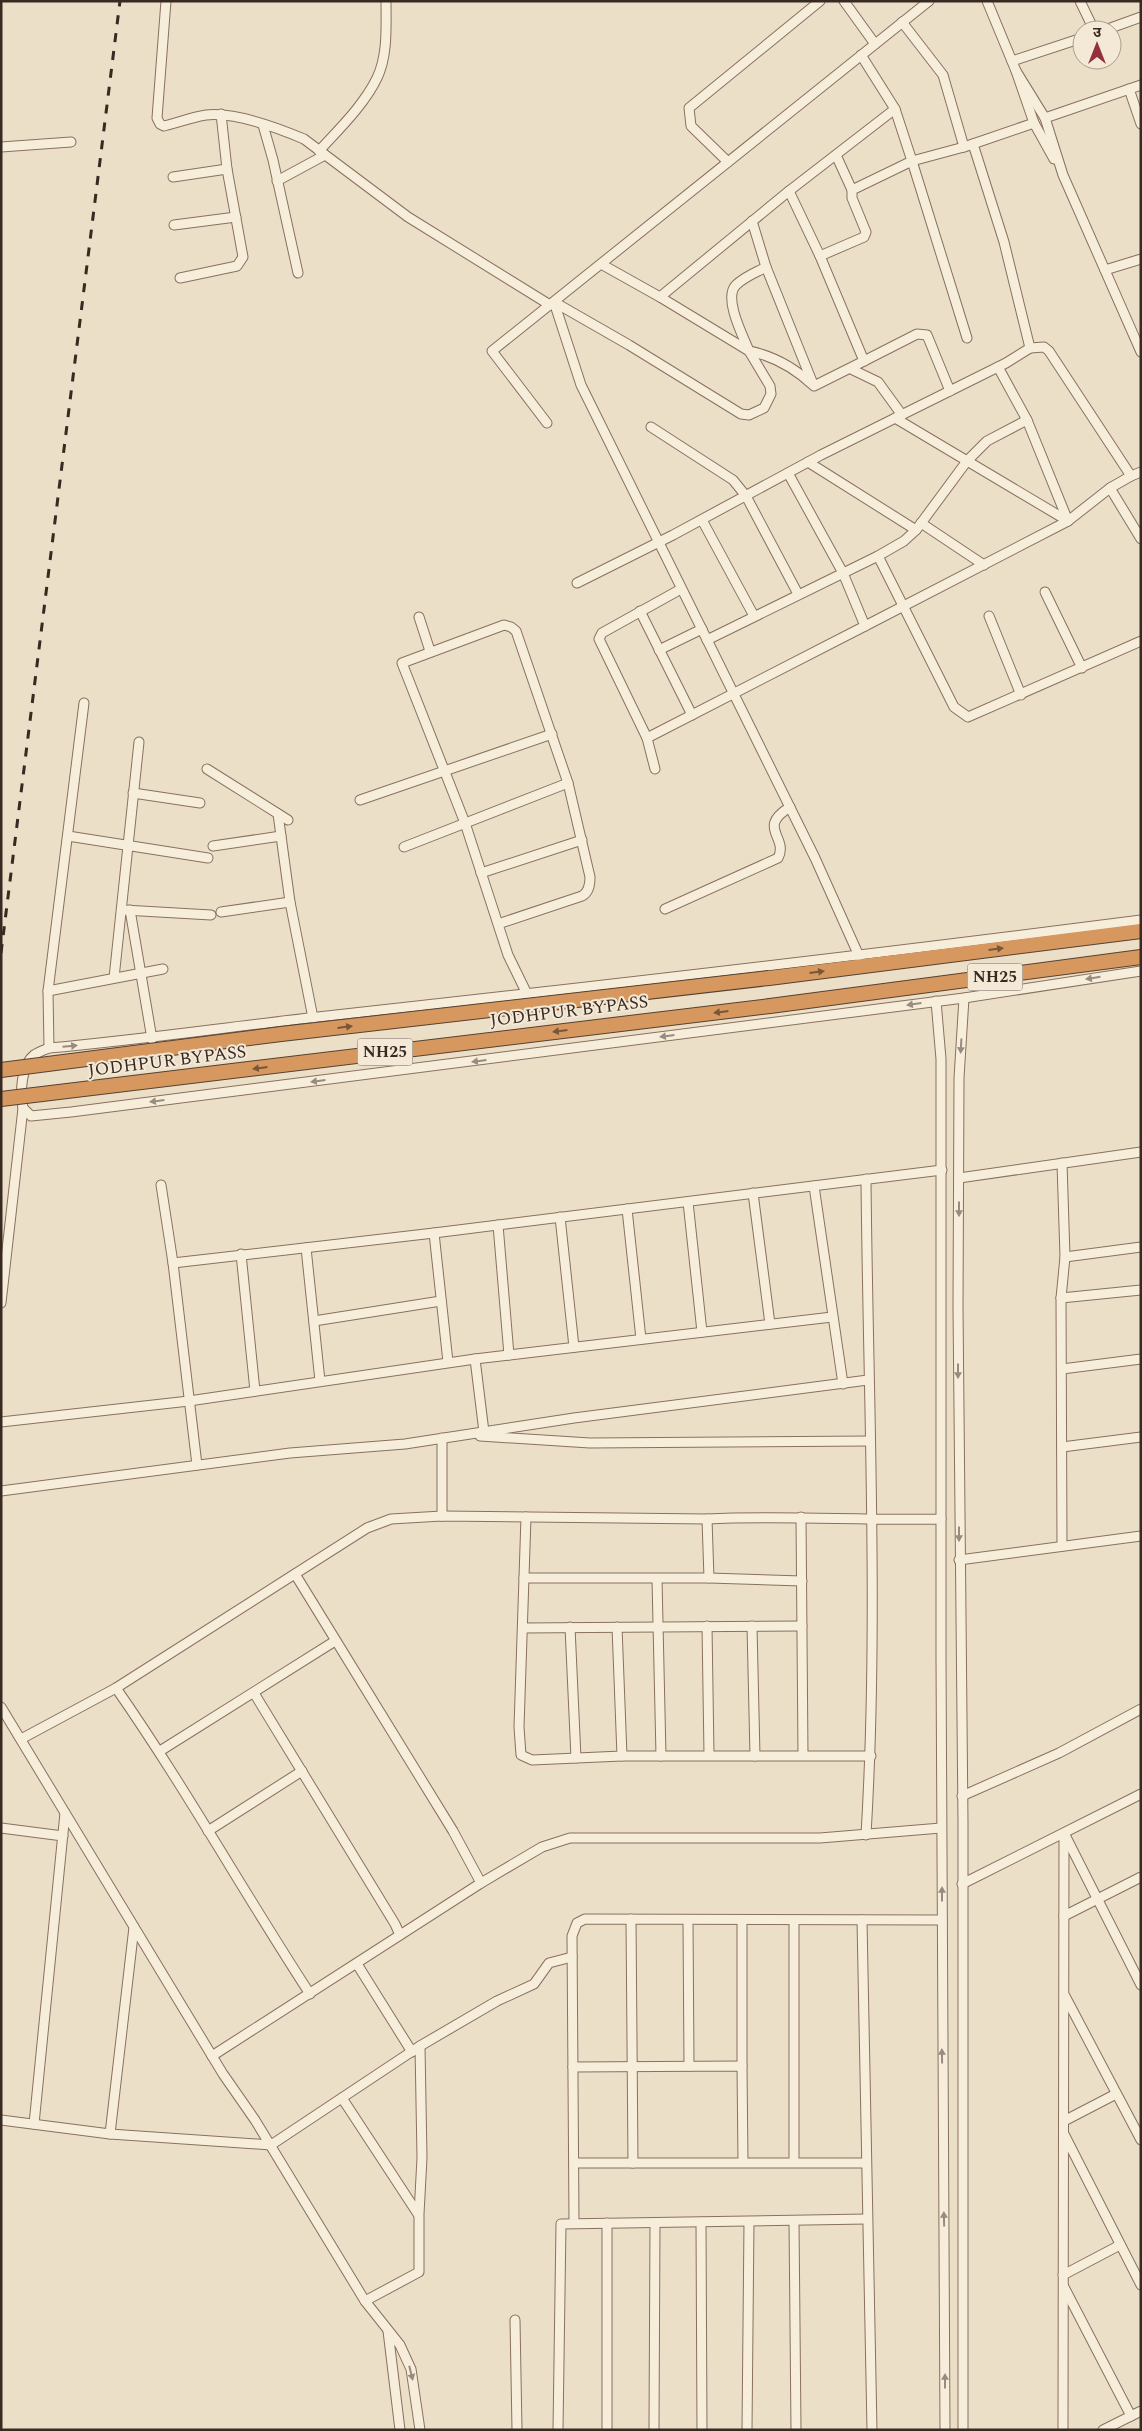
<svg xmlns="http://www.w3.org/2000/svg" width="1142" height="2431" font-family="Spectral,'Noto Sans Devanagari',serif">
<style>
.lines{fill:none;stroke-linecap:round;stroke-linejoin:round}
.minor-casing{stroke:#88715e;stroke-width:11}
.highway-casing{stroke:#564032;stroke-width:16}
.minor{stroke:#f7eddb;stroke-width:9}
.highway{stroke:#d6985e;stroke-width:14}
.rail{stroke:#392a21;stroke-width:3;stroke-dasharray:9 9;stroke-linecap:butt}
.highway-bridge-casing{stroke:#564032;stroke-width:16;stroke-linecap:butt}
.highway-bridge{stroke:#d6985e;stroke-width:14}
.oneway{fill:#785639}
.oneway2{fill:#988c7e}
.labels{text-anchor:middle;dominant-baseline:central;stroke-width:4;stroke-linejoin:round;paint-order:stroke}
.shield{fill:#f4e9d7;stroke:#716358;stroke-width:1}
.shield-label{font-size:16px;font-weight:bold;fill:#392a21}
.street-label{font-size:18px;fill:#392a21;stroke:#f4e9d7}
</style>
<rect width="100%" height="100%" fill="#ecdfc8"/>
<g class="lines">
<g class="minor-casing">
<g id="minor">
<path d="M166 1 157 118 160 124 164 126C177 123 192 117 206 115 234 112 278 128 304 139L408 217 550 305"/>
<path d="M844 1 875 44"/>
<path d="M987 1 1016 71 1034 123 1054 159"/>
<path d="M1080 1 1094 30"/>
<path d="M902 22 943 75 964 147 1034 123"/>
<path d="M1105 30 1141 17"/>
<path d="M861 55 895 109 912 161 964 147"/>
<path d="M1012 61 1082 38"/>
<path d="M1016 71 1045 118 1063 175 1141 352"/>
<path d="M1129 89 1141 124"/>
<path d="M1045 118 1141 85"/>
<path d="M263 125 273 160 298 273"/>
<path d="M973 144 1004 242 1030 348 1044 347 1049 351 1131 476 1141 472"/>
<path d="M1 147 71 142"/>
<path d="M319 151C339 129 364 105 377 78 388 55 386 26 386 1"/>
<path d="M836 155 852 190"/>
<path d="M728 162 691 126 689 108 820 1"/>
<path d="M173 177 227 169"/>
<path d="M277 181 325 155"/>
<path d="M789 191 820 256 864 237 866 232 852 198V190L912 161 967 338"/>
<path d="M752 221 766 267 813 384"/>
<path d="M174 225 236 217"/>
<path d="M601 264 660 297 789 191 895 109"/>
<path d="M766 267C757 272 744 277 736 285 723 298 743 336 749 351 774 356 796 369 814 386L864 361 820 256"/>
<path d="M1105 270 1141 259"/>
<path d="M180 278 237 266 243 257 227 169 221 114"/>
<path d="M554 302 581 385 815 858 859 956"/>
<path d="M554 302 629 345 741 414 749 415 764 408 771 394 770 386 749 351 660 297"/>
<path d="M864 361 917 334 927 335 950 391"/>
<path d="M998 367 1027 420 1068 521 1110 488 1131 476"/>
<path d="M851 369 878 382 902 415"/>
<path d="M895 418 1068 521"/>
<path d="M547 423 492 351 929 1"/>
<path d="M651 427 733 480 746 496 798 594"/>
<path d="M808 462 916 530"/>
<path d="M1110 488 1141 539"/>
<path d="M702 520 754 616"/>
<path d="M921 523 984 565"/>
<path d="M878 556 954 707 968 717 1141 641"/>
<path d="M577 583 673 535 821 455 1006 363 1030 348"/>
<path d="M1045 592 1082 668"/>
<path d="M640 611 692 715"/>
<path d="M989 616 1021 695"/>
<path d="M419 617 430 651"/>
<path d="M865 626 1068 521"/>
<path d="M707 640 878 556 904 541 916 530 967 461 987 441 1027 420"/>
<path d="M659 650 702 629"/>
<path d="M647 738 865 626 843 573 788 473"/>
<path d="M207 769 288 820"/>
<path d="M655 769 647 738 599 639 602 633 681 589"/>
<path d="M133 793 200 803"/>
<path d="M360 800 552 734"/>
<path d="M278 814 290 902 313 1018"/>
<path d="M68 836 208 858"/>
<path d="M213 846 281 836"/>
<path d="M404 847 568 783"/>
<path d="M481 873 582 840"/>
<path d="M665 909 778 858C789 837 756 828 790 807"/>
<path d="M124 910 211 915"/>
<path d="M130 910 152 1039"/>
<path d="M221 912 290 902"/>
<path d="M1141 920C867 955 592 987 318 1017 228 1027 139 1040 49 1048 44 1050 38 1052 34 1055 21 1065 20 1093 23 1108L31 1116 71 1112 964 998 1141 971"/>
<path d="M498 924 582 896C589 892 590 885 590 877L568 783 516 631 511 627 504 625 402 663 465 823 508 955 527 994"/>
<path d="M114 978 139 742"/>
<path d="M48 991 163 969"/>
<path d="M936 1001 941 1059V1657L945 2430"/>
<path d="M49 1048 48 991 84 703"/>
<path d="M959 1178 1141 1152"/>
<path d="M866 1179C868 1398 879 1617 866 1835"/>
<path d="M161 1185 173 1263 197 1465"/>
<path d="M814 1186 843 1384"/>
<path d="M753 1193 770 1324"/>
<path d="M688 1202 702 1332"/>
<path d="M627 1209 641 1339"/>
<path d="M560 1217 574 1347"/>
<path d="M498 1225 509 1355"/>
<path d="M434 1233 448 1362"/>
<path d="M306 1248 320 1381"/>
<path d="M241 1254 255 1391"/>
<path d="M1065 1257 1141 1247"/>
<path d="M173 1263 434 1233 942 1170"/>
<path d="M1061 1298 1141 1290"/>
<path d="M1 1303 23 1108"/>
<path d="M314 1321 441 1301"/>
<path d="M475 1359 484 1432"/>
<path d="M1062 1369 1141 1359"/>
<path d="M1 1422 189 1401 475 1359 832 1317"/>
<path d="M480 1436 590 1443 870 1441"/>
<path d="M1062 1447 1141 1437"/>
<path d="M1 1491 290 1453 405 1444 574 1418 868 1380"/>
<path d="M442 1516V1438"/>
<path d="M526 1517 519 1727 521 1755 532 1760 622 1756H871"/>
<path d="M801 1517 803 1755"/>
<path d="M707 1519 709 1578"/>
<path d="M1062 1546 1061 1298 1065 1257 1062 1163"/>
<path d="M959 1560 1141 1536"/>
<path d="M295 1574 453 1831 481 1883"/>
<path d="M524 1578H709L802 1581"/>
<path d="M657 1579 661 1756"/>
<path d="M707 1626 709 1755"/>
<path d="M752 1626 755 1756"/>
<path d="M570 1627 576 1758"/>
<path d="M617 1627 622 1756"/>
<path d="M523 1628 802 1626"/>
<path d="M116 1688C185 1787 244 1893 310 1994"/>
<path d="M254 1693 395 1924 400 1935"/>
<path d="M1 1707 223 2074 255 2120 365 2301 400 2345 411 2369 420 2430"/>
<path d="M21 1739 116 1688 367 1528 391 1519 442 1516 707 1519C785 1515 863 1521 941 1519"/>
<path d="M160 1751 335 1641"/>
<path d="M962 1796 1059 1753 1141 1709"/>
<path d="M1 1828 63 1836"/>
<path d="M208 1831 302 1771"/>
<path d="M1066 1837 1141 1985"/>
<path d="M962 1884 1141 1794"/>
<path d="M1064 1916 1141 1877"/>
<path d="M631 1919 633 2163"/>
<path d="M688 1920 689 2066"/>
<path d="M742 1920V2066"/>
<path d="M794 1920V2162"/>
<path d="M862 1920 872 2430"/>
<path d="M357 1964 412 2052"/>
<path d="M1065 1996 1141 2140"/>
<path d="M420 2046 497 2001 534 1984 549 1963 572 1957"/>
<path d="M212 2056 481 1883 542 1847 570 1838H820L941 1828"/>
<path d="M573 2067 742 2066 743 2162"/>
<path d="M342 2098 418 2214"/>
<path d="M1 2120 110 2134 271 2145 420 2046 422 2158 419 2214V2272L365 2301"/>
<path d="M1064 2121 1116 2094"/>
<path d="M34 2124 65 1813"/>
<path d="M110 2134 134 1927"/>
<path d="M1064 2134 1141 2285"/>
<path d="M574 2163H866"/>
<path d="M794 2221 796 2430"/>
<path d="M574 2222 572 1936 577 1923 585 1919 942 1920"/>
<path d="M701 2222 702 2430"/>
<path d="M607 2223V2430"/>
<path d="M1063 2275 1120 2245"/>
<path d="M1064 2287 1131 2416"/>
<path d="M515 2320 517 2430"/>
<path d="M388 2331 400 2430"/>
<path d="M558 2430 561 2224 867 2219"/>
<path d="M654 2430 655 2223"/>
<path d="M747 2430 749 2222"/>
<path d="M963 2430V1822L958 1307 959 1078 964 998"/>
<path d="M1063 2430 1064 1834"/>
<path d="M1103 2430 1141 2411"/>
</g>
</g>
<g class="highway-casing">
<g id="highway">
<path d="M769 978 1141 931"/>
<path d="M770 1006 1141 957"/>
</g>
</g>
<use href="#minor" class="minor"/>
<use href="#highway" class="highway"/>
<path class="rail" d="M1 953 120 1"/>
<g class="highway-bridge-casing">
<g id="highway-bridge">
<path d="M1 1070 281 1034 769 978"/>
<path d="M1 1099 770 1006"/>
</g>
</g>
<use href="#highway-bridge" class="highway-bridge"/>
</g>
<defs><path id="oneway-solid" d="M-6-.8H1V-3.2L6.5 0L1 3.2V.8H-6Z" transform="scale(1.25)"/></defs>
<g class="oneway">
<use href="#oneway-solid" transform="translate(996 949) rotate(-7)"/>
<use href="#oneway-solid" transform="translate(817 972) rotate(-7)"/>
<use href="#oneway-solid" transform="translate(721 1012) rotate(173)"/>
<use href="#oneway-solid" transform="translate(345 1027) rotate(-7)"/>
<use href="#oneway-solid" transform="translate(560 1031) rotate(173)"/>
<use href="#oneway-solid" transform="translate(260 1068) rotate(173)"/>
</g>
<g class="oneway2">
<use href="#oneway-solid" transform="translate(1093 978) rotate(171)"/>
<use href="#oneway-solid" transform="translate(914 1004) rotate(172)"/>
<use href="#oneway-solid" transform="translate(667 1036) rotate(173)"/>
<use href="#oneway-solid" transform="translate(70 1046) rotate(-5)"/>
<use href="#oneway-solid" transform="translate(961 1046) rotate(93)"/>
<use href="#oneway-solid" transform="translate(479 1061) rotate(173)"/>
<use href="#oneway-solid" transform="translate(318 1081) rotate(173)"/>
<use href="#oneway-solid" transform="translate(157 1101) rotate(173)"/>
<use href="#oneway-solid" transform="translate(959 1209) rotate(90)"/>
<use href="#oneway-solid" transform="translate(958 1371) rotate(90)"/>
<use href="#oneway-solid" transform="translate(959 1534) rotate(90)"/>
<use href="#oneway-solid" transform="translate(942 1894) rotate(-90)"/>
<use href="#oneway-solid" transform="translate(942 2056) rotate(-91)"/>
<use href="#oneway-solid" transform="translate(944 2219) rotate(-91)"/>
<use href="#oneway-solid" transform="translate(411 2373) rotate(76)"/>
<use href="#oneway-solid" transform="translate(945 2381) rotate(-90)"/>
</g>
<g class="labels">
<g class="shield">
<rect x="967.5" y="963.5" width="55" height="27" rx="4"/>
<rect x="357.5" y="1038.5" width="55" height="27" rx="4"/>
</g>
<g class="shield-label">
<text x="995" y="977">NH25</text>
<text x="385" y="1052">NH25</text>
</g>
<g class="street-label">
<text transform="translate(569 1011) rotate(-7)">JODHPUR BYPASS</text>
<text transform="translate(167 1061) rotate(-7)">JODHPUR BYPASS</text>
</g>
</g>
<rect width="1142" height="2431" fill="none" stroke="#392a21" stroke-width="5"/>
<g transform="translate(1097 45)"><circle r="24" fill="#f4e9d7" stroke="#a99d8e"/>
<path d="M0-4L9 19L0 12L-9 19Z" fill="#93313a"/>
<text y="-8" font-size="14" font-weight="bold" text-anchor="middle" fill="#392a21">उ</text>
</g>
</svg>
